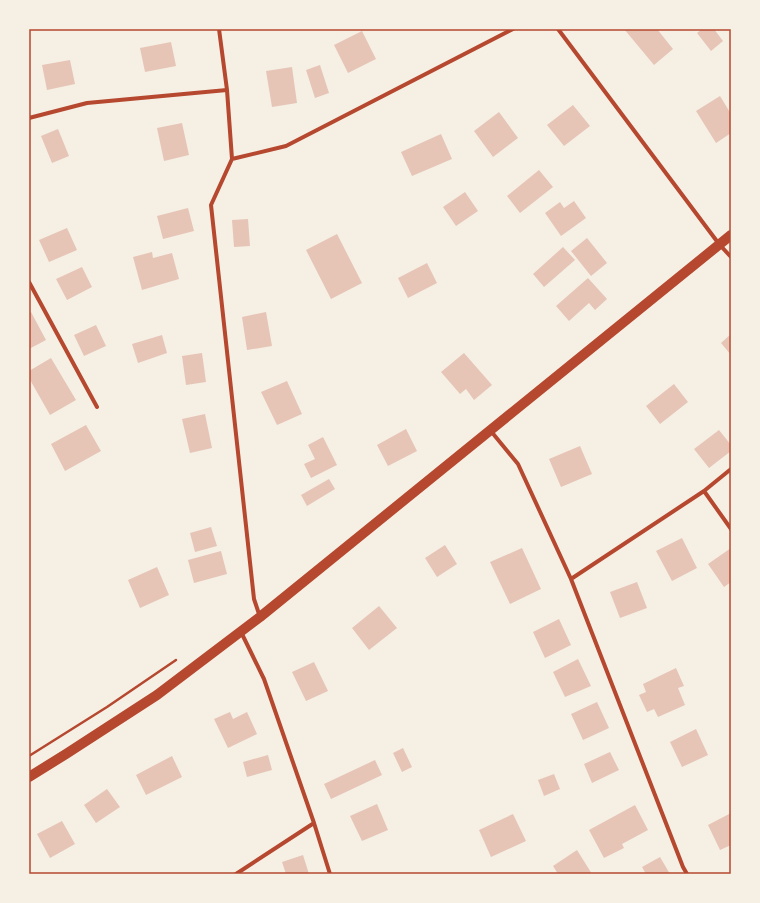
<svg xmlns="http://www.w3.org/2000/svg" width="760" height="903" viewBox="0 0 760 903" font-family="'Alegreya Sans',sans-serif">
	<rect width="100%" height="100%" fill="#f6efe4"/>
	<path fill="#e6c5b7" d="M624,29h33l16,20 -19,16z
		M702,29h12l9,12 -12,10 -14,-18z
		M362,31l14,28 -28,14 -14,-28z
		M171,42l5,24 -31,6 -5,-24z
		M70,60l5,24 -28,6 -5,-25z
		M320,65l9,28 -14,5 -9,-28z
		M292,67l5,36 -25,4 -6,-36z
		M720,96l11,18v19l-15,10 -20,-32z
		M573,105l17,21 -26,20 -17,-21z
		M499,112l19,26 -25,19 -19,-26z
		M182,123l7,32 -25,6 -7,-33z
		M58,129l11,27 -17,7 -11,-27z
		M441,134l11,25 -40,17 -11,-24z
		M539,170l14,17 -33,26 -13,-17z
		M465,192l13,19 -22,15 -13,-19z
		M574,201l12,17 -25,18 -16,-23 15,-11 4,6z
		M188,208l6,23 -31,8 -6,-23z
		M248,219l2,27 -16,1 -2,-27z
		M67,228l10,22 -28,12 -10,-22z
		M337,234l25,49 -31,16 -25,-49z
		M587,238l20,25 -16,13 -20,-25z
		M563,247l12,13 -31,27 -11,-13z
		M152,252l1,6 19,-5 7,26 -37,11 -9,-33z
		M427,263l10,20 -29,15 -10,-20z
		M82,267l10,20 -25,13 -11,-21z
		M588,278l19,21 -12,11 -6,-7 -20,18 -13,-15z
		M31,312l15,28 -17,9v-36z
		M266,312l6,34 -25,4 -5,-33z
		M96,325l10,21 -22,10 -10,-21z
		M731,334v21l-10,-12z
		M162,335l5,18 -29,10 -6,-19z
		M202,353l4,29 -20,3 -4,-29z
		M464,353l28,32 -18,15 -8,-11 -6,5 -19,-22z
		M51,358l25,42 -26,15 -21,-37v-7z
		M287,381l15,33 -25,11 -16,-33z
		M674,384l14,18 -28,22 -14,-18z
		M205,414l7,34 -22,5 -8,-34z
		M86,425l15,26 -36,20 -14,-27z
		M406,429l11,22 -29,15 -11,-21z
		M719,430l12,15v6l-22,17 -15,-19z
		M323,437l14,28 -26,13 -7,-14 11,-5 -7,-14z
		M580,446l12,28 -31,13 -12,-28z
		M329,479l6,10 -28,17 -6,-11z
		M211,527l6,19 -22,6 -5,-19z
		M682,538l15,30 -25,13 -16,-30z
		M445,545l12,19 -20,13 -12,-19z
		M522,548l19,41 -31,15 -20,-42z
		M731,548v34l-7,5 -16,-23z
		M221,551l6,23 -33,9 -6,-23z
		M157,567l12,28 -29,13 -12,-28z
		M637,582l10,26 -27,10 -10,-26z
		M379,606l18,22 -28,22 -17,-22z
		M559,619l12,26 -26,13 -12,-26z
		M578,659l13,27 -26,11 -12,-25z
		M314,662l14,29 -22,10 -14,-29z
		M676,668l8,18 -6,2 7,17 -27,12 -4,-8 -7,3 -8,-17 7,-3 -3,-8z
		M597,702l12,26 -26,12 -12,-26z
		M230,712l3,7 14,-7 10,22 -29,14 -14,-29z
		M696,729l12,26 -26,12 -12,-25z
		M403,748l9,19 -10,5 -9,-19z
		M610,752l9,18 -27,13 -8,-19z
		M268,755l4,15 -25,7 -4,-15z
		M172,756l10,21 -36,18 -10,-20z
		M375,760l7,15 -51,24 -7,-15z
		M554,774l6,15 -16,7 -6,-16z
		M107,789l13,18 -24,16 -12,-18z
		M377,804l11,26 -26,11 -12,-25z
		M635,805l13,25 -26,14 2,4 -20,10 -15,-28z
		M731,813v32l-11,5 -12,-25z
		M513,814l13,27 -35,16 -12,-27z
		M62,821l13,23 -25,14 -13,-24z
		M577,850l15,24h-34l-5,-8z
		M303,855l6,19h-23l-4,-12z
		M660,857l10,17h-24l-4,-7z"/>
	<g fill="none" stroke-linecap="round" stroke-linejoin="round">
		<path stroke="#b5482f" stroke-width="2.5" d="M29,756l78,-49 69,-47"/>
		<path stroke="#b5482f" stroke-width="4" d="M219,29l8,61 5,69 -21,46 43,394 6,18
			M558,29l161,215 12,13
			M29,118l58,-15 140,-13
			M232,159l54,-13 227,-117
			M29,282l68,125
			M490,430l28,34 53,115 112,288 4,7
			M704,491l27,38
			M571,579l133,-88 27,-22
			M241,632l23,47 50,144 16,51
			M236,874l78,-51"/>
		<path stroke="#b5482f" stroke-width="10" d="M29,777l37,-23 91,-59 103,-78 471,-382"/>
	</g>
	<rect width="760" height="903" fill="none" stroke="#f6efe4" stroke-width="60"/>
	<rect x="30" y="30" width="700" height="843" fill="none" stroke="#b5482f" stroke-width="1.5"/>
</svg>
